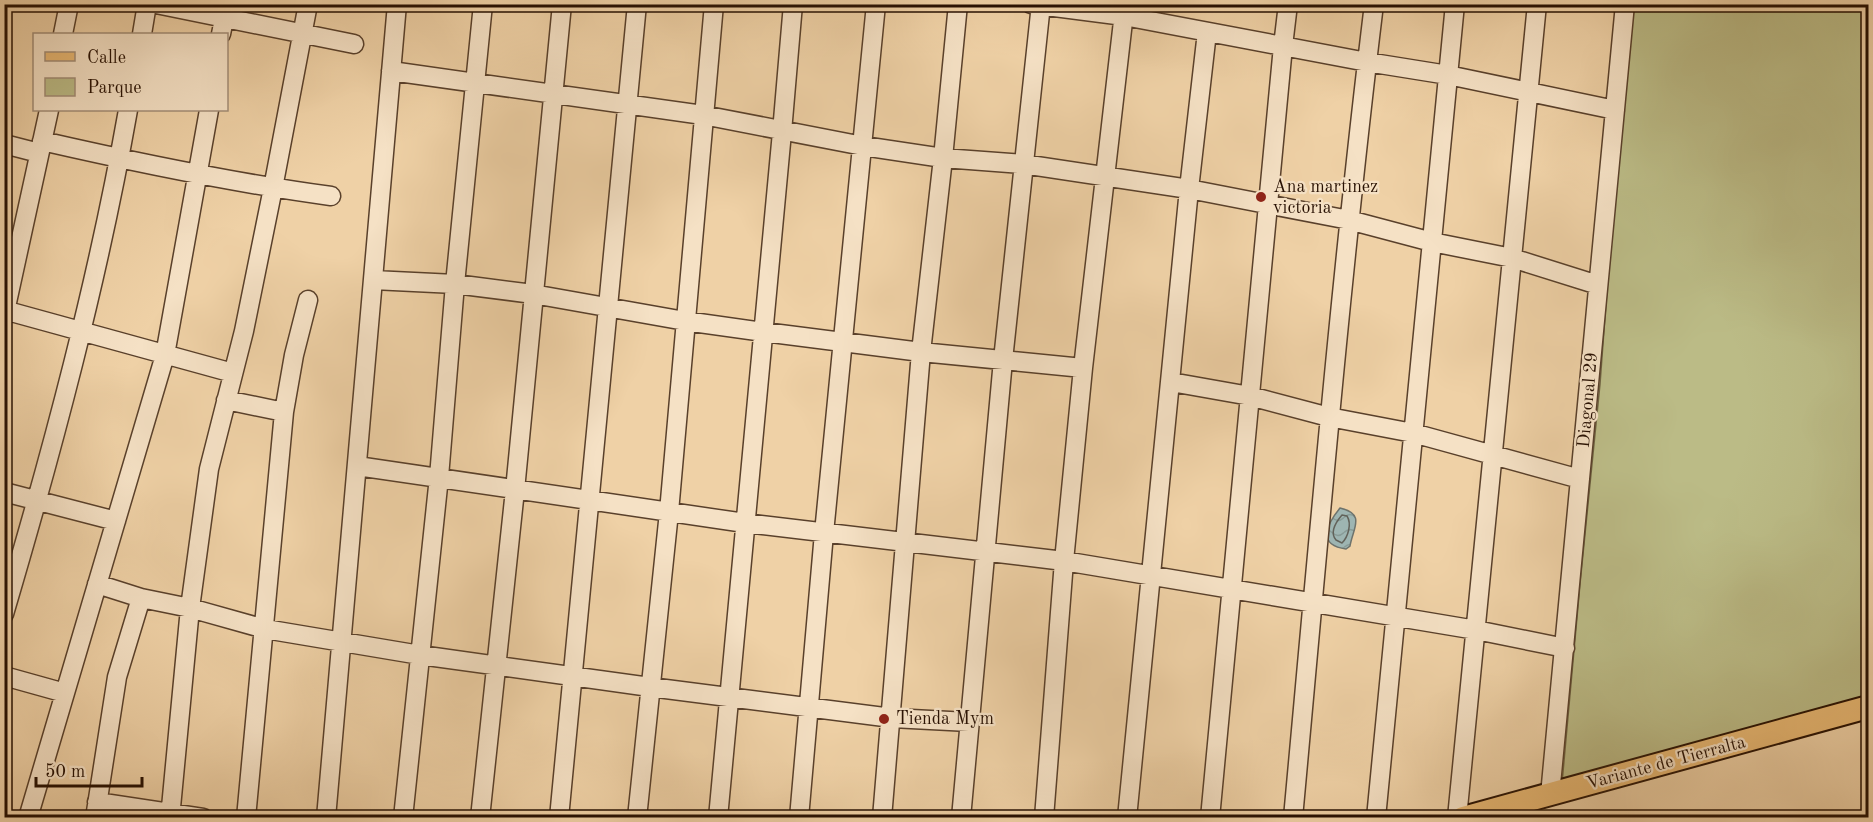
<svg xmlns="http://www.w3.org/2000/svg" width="1873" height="822" viewBox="0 0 1873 822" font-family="'Old Standard TT',serif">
	<defs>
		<pattern id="water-waves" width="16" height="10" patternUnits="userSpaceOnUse" patternTransform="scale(1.5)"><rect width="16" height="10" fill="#9eb5b2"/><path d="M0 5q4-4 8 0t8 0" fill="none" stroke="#889b97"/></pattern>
	</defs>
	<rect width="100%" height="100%" fill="#efd1a6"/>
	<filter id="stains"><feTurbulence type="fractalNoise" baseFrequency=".00333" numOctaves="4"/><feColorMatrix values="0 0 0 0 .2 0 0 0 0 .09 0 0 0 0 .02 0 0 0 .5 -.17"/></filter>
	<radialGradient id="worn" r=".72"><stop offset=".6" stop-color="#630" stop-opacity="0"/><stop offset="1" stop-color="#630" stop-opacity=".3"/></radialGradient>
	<path fill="#bbbb86" stroke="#716644" stroke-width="1.5" d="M1628,5h240v693l-306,85 18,-199 20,-200z"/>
	<path fill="url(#water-waves)" stroke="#6e736c" stroke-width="1.5" d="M1340,508c26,6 13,20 10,38l-4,3c-30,-4 -19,-25 -6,-41z"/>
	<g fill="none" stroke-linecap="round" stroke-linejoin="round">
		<path stroke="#62625a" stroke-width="1.5" d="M1342,515l5,1c5,8 1,21 -5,27l-6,-3c-7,-8 0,-18 6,-25z"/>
		<defs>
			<path id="minor" d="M156,4l198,40
				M1031,4l93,12 243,46 81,13 167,35
				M63,34l6,-30
				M142,34l5,-30
				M221,34l6,-30
				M391,71l312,44 160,31 80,12 80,6 166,25 160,31 83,22 80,16 86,27
				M42,141c96,22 192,42 289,55
				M4,144l35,9
				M373,280l82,4 78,10 152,27 79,11 157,20 162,16
				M4,310l229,63
				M4,316l45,-206
				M1171,382l79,14 79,21 84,16 167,46
				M226,400l58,12
				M357,466l388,57 319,38 412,69 89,18
				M4,492l112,29
				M97,584l44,14 49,10 75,21 155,26 230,32 242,31 77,4
				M4,614c49,-166 94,-334 124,-504
				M4,676l61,17
				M1550,795l75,-791
				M97,802l106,16
				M28,818l137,-463 44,-245
				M95,818l22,-141 24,-79
				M170,818l20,-210 19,-139 35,-138 29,-143 35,-184
				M246,818l38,-406 10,-57 14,-55
				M326,818l71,-814
				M403,818l36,-341 16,-193 28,-280
				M480,818l35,-328 47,-486
				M559,818l78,-814
				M637,818l32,-306 45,-508
				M718,818l64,-686 11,-128
				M799,818l25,-285 52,-529
				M882,818l39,-466 22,-194 15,-154
				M961,818l42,-458 38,-356
				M1044,818l20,-257 19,-193 42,-364
				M1127,818l62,-629 18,-157
				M1210,818l73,-772 5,-42
				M1293,818c25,-272 48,-543 81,-814
				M1376,818l79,-814
				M1457,818l80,-814"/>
			<path id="major" d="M1463,818l405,-111"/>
		</defs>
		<use href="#minor" stroke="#59402b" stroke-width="21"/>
		<use href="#major" stroke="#271002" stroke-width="26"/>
		<use href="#minor" stroke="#f5e1c5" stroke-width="18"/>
		<use href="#major" stroke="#e8b873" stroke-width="22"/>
	</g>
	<g fill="#8f2418" stroke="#f5e1c5" stroke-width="2">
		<circle cx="1261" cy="197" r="6"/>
		<circle cx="884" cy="719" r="6"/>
	</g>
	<g text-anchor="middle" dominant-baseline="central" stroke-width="4.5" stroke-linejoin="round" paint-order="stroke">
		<g font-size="18" fill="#271002" stroke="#f5e1c5" text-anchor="start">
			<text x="1273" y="187">Ana martinez<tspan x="1273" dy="21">victoria</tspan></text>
			<text x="896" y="719">Tienda Mym</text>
		</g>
		<g font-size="18" fill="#271002" stroke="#f5e1c5">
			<text transform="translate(1588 400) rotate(-85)">Diagonal 29</text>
			<text transform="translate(1666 763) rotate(-15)">Variante de Tierralta</text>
		</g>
	</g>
	<rect width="1873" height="822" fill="none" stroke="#efd1a6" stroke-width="24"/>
	<rect x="6" y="6" width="1861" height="810" fill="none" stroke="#271002" stroke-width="3"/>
	<rect x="12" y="12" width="1849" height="798" fill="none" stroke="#271002" stroke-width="1.5"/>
	<rect x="33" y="33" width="195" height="78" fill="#f5e1c5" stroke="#a38d77" stroke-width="1.5"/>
	<rect x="45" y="52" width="30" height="9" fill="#e8b873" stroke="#a38d77" stroke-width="1.5"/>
	<text x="87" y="63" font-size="18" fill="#271002">Calle</text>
	<rect x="45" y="78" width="30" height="18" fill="#bbbb86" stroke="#a38d77" stroke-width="1.5"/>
	<text x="87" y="93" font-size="18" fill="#271002">Parque</text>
	<path d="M36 777v9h106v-9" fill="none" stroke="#271002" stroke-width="3"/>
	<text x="45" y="777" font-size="18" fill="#271002" stroke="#f5e1c5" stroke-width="4.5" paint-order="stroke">50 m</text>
	<rect width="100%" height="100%" filter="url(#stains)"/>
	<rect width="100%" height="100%" fill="url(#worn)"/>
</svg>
